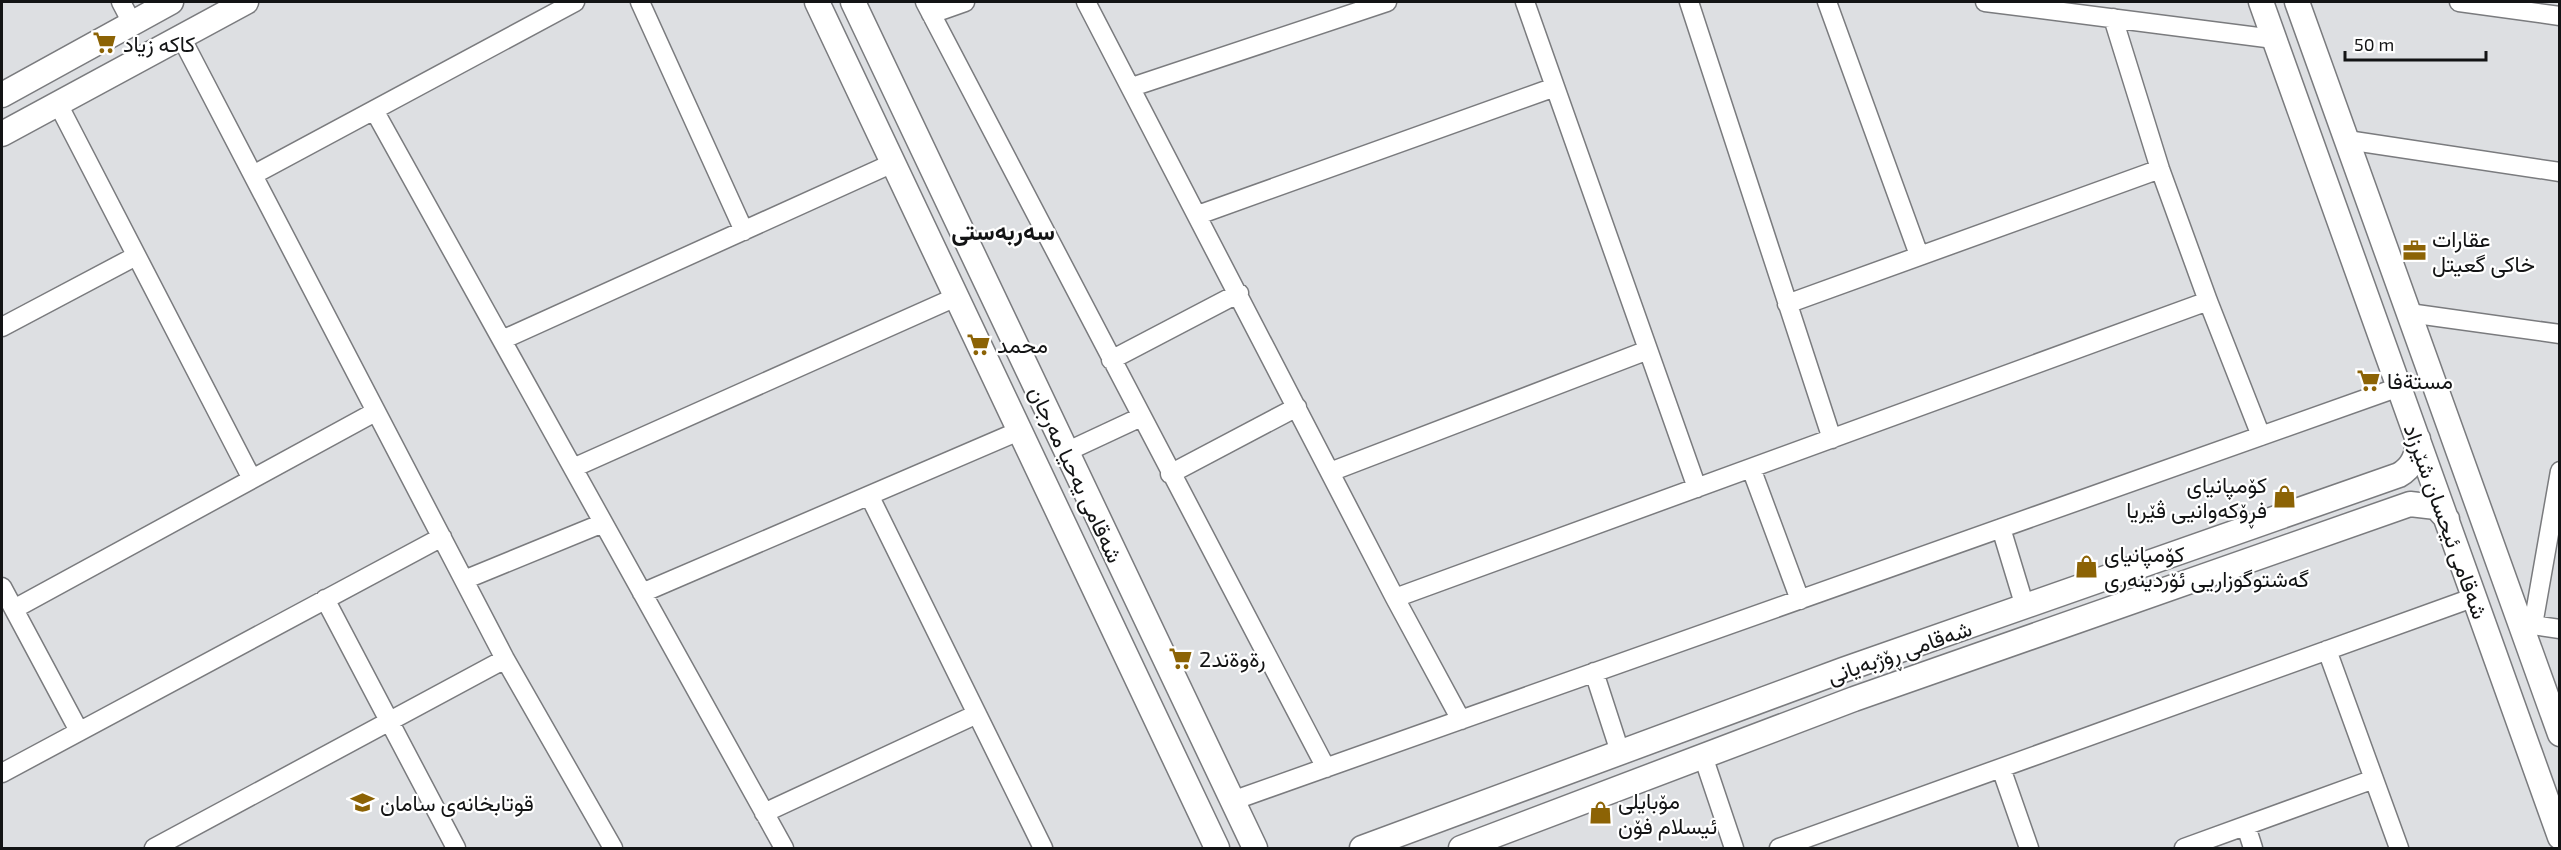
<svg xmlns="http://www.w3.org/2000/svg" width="2561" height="850" viewBox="0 0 2561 850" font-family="'Exo 2',Vazirmatn,sans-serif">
	<rect width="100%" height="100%" fill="#dddfe2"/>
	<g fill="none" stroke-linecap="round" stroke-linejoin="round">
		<defs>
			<path id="street" d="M121,2l11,21
				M640,2l104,229
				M925,2l401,766
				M1086,2l309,596 66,122
				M1525,2l172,486
				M1689,2l143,437
				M1827,2l92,253
				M1985,2l289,37
				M2459,2l101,14
				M931,14l34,-12
				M2113,18l47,151 48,132 53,135
				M181,37l324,622 108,189
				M1132,87l255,-85
				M58,104l194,375
				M374,110l410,738
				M2347,140l213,32
				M253,175l322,-173
				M1198,215l357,-128
				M1787,304l373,-135
				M2409,313l151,21
				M2,327l134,-71
				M502,340l391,-177
				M1111,360l128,-67
				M1066,452l75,-35
				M573,468l383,-171
				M1751,468l49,132
				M1330,472l318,-122
				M1170,474l127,-67
				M870,497l173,351
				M2001,528l24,79
				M464,580l139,-57
				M2,587l77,144
				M642,593l377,-162
				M1395,598l813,-297
				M325,599l131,249
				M14,609l361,-197
				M2533,625l27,-154
				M2523,628l10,-3 27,4
				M2327,650l72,198
				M1594,672l26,80
				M1703,756l31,92
				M2001,768l28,80
				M2,773l440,-236
				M1232,801l1167,-414
				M764,813l213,-99
				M2246,826l7,22
				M154,848l351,-189
				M1779,848l696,-251
				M2184,848l190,-69"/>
			<path id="secondary" d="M817,2l400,846
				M853,2l402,846
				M2261,2l299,835
				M2297,2l263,732
				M2,95l169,-93
				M2,134l244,-132
				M1362,848l481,-178 556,-195c13,-7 19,-21 19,-36
				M1461,848l393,-149 556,-195 26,3 11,12"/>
		</defs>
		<use href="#street" stroke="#7a7b7e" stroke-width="21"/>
		<use href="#secondary" stroke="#7a7b7e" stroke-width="27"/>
		<use href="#street" stroke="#fff" stroke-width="18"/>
		<use href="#secondary" stroke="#fff" stroke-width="24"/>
	</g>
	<defs>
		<symbol id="supermarket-bare" viewBox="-9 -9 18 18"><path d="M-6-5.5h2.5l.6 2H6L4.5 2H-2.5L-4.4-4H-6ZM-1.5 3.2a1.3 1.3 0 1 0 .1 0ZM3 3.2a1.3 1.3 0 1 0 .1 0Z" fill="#8c6305" stroke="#fff" stroke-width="2.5" paint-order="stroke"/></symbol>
		<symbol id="office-bare" viewBox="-9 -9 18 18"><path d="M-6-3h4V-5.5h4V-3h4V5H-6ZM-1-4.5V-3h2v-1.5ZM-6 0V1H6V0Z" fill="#8c6305" stroke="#fff" stroke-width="2.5" paint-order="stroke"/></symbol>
		<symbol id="shop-bare" viewBox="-9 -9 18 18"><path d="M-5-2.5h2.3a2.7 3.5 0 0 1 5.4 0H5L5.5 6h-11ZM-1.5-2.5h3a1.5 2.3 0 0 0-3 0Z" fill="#8c6305" stroke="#fff" stroke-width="2.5" paint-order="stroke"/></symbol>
		<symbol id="school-bare" viewBox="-9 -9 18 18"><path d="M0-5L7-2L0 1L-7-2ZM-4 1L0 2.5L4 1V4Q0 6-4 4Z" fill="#8c6305" stroke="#fff" stroke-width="2.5" paint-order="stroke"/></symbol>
	</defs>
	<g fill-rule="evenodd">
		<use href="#supermarket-bare" x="88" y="26" width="33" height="33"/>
		<use href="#office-bare" x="2398" y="234" width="33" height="33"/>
		<use href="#supermarket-bare" x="962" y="328" width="33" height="33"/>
		<use href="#supermarket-bare" x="2352" y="364" width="33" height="33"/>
		<use href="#shop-bare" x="2268" y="480" width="33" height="33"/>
		<use href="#shop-bare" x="2070" y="550" width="33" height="33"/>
		<use href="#supermarket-bare" x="1164" y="642" width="33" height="33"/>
		<use href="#school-bare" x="346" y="786" width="33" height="33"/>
		<use href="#shop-bare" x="1584" y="796" width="33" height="33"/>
	</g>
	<g text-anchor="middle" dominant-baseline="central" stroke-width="4.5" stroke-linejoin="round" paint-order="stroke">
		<g font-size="22" fill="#131415" stroke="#fff" text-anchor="start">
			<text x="123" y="43">کاکە زیاد</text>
			<text x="2432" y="238">عقارات<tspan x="2432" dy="25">خاكى گعيتل</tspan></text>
			<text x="997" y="344">محمد</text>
			<text x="2387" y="380">مستةفا</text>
			<text x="2267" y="484" text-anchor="end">کۆمپانیای<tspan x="2267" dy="25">فڕۆکەوانیی ڤێریا</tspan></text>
			<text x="2104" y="553">کۆمپانیای<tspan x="2104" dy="25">گەشتوگوزاریی ئۆردینەری</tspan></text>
			<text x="1199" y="658">رةوةند2</text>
			<text x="1618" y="800">مۆبایلی<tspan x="1618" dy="25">ئیسلام فۆن</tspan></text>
			<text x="380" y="802">قوتابخانەی سامان</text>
		</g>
		<g font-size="22" fill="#131415" stroke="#fff">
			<text transform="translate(1077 474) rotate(65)">شەقامی یەحیا مەرجان</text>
			<text transform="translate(2447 521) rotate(70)">شەقامی ئیحسان شێرزاد</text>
			<text transform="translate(1899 651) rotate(-19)">شەقامی ڕۆژبەیانی</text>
		</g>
		<g font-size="24" font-weight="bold" fill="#131415" stroke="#fff">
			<text x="1003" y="230">سه‌ربه‌ستی</text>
		</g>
	</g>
	<rect width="2561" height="850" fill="none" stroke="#131415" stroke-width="6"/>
	<path d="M2345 51v9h141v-9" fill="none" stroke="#131415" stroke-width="3"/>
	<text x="2354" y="51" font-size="18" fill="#131415" stroke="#ffffff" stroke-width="4.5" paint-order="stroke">50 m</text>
</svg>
